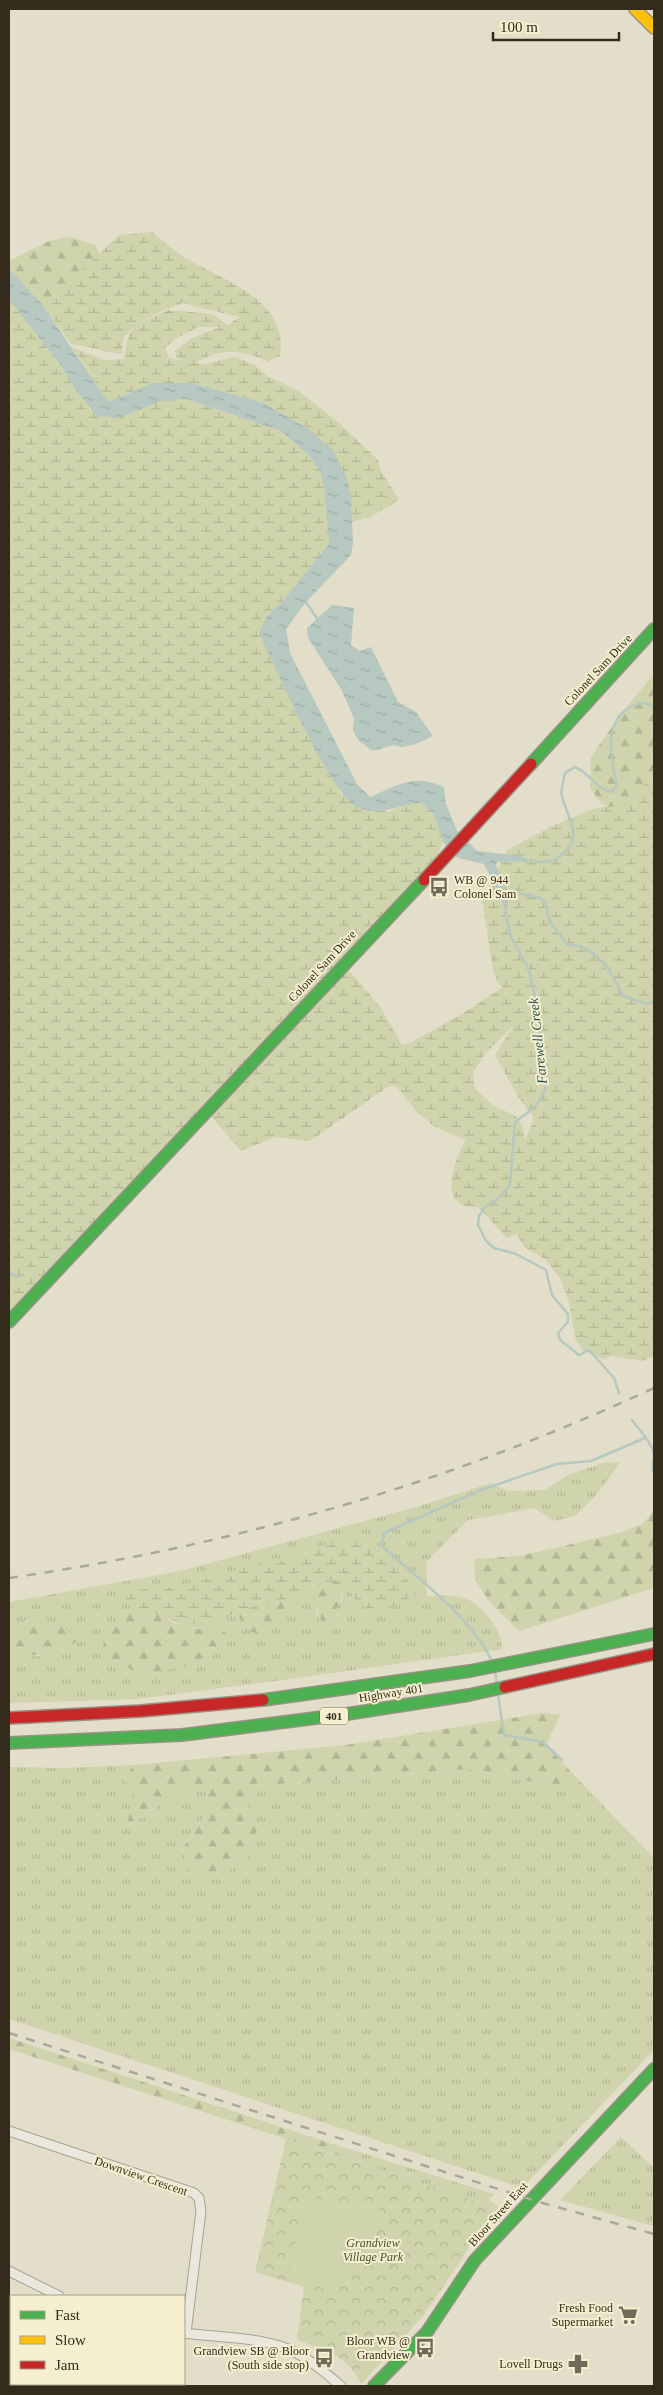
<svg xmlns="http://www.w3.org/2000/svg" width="663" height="2395" viewBox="0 0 663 2395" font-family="Georgia,serif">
	<defs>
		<pattern id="grass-tufts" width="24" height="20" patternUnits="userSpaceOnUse" patternTransform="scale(1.25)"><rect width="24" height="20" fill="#cfd4ac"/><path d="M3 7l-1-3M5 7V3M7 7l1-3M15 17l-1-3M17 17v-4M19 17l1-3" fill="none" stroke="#b2b693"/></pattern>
		<pattern id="forest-firs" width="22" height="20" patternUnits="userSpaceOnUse" patternTransform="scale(1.25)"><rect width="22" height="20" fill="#cfd4ac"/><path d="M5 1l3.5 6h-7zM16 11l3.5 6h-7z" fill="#b2b693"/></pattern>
		<pattern id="wetland-marsh" width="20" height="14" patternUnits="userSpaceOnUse" patternTransform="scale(1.25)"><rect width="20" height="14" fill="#cfd4ac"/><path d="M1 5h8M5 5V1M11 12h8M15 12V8" fill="none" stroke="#b2b693"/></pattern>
		<pattern id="park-crowns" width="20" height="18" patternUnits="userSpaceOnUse" patternTransform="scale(1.25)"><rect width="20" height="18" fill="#cfd4ac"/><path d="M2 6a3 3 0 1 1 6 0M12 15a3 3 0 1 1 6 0" fill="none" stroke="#b2b693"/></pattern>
		<pattern id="water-ripples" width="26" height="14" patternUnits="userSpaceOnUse" patternTransform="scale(1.25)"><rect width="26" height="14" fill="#b6c8bf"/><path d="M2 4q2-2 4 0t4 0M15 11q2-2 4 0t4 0" fill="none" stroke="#9daca4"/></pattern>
	</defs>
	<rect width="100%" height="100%" fill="#e2deca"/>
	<path fill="url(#grass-tufts)" fill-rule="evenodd" d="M606,1462l14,1 -26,35 -19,18 -21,5 -19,-13 -67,12 -42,42 1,34c14,-1 27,-2 40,3 16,7 36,32 35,50l-219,31 -145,19 -129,4v-48l31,1 -5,-36 -26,2v-20l171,-31 236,-64 75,-24 17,8 37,-1 23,-15zM343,1588l-1,12 -20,22 -6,-10v-12zM158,1609c21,19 32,21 59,19l-113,22z
		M134,1765l-10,13 9,14 -5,34 63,-42 15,7 3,18 -26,39 75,-20 -13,-27 10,-15 212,-17 124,24 63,65v192l-132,138 -513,-169v-252l55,1z
		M621,2137l33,31v58l-94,-26z
		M330,2143l164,51 -5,6 14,10 -164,-54z"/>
	<path fill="url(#forest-firs)" d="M69,237l26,8 5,10 -7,21 -51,28 -33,-35v-8l40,-20z
		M654,674v101l-19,32 -16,8 -18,-12 -11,-15 1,-31 33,-47z
		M654,1509v79l-135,43 -31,-31 -13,-21 -1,-20 46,-3 103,-24 21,-9z
		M345,1573c-3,19 -3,40 -23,49 -7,-12 -7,-26 -13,-39z
		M276,1596c19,21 7,26 -11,40 -18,-3 -27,-13 -28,-31z
		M144,1606l14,3 15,14 24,6 20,-1 8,4 2,7 -19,21 -25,7 -41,8 -27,-14 -11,-10 -1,-18 24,-22z
		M35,1620l22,4 22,15c-19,18 -46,17 -70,16v-33z
		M543,1713l17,2 -14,30 45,48 -124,-24 -212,17 -10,15 13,27 -9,29 -29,20 -31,-1 -6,-28 26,-38 -3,-19 -15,-7 -64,42 6,-34 -9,-14 10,-13 212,-20z
		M9,2038l321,105 9,13 -330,-107z"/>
	<path fill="url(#wetland-marsh)" fill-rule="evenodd" d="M152,232c12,10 24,21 37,28 38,22 100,41 91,96l-12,5c-28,-11 -45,-14 -73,2l10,1 30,-7 20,8 12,11 30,14 41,32 40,38 3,11 18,29 -29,17 -19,5v-24l-44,-70 -43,-25 -72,-20h-40l-40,18 -5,-1 -34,-52 32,12 19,-1 4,-22 6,-10 -11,11 -1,16c-18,-2 -33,-8 -51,-10l-29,-40 23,-17 54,-52zM182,303l58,14 -13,8 -14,-11 -45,-4 -32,15 26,-14zM199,327h21l-28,11 -17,13 2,7 11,4 -19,-4 -4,-10 13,-11z
		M9,299l52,67 14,23 44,29 42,-17 25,-2 95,32 26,23 13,17 4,16 5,56 -46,58 -16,15 74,178 47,18 22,-10 13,1 11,12 9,27 -9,23 -92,97 39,46 21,37 6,-1 54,-30 41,-27 -5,-3 -5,-14 -11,-71 25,-49 45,-24 44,-18 22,-2 19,-12 11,-16 6,3v575l-11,5 -32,-5 -8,3 -20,-9 -8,-12 -6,-36 -9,-24 -14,-18 -22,-13 -7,-13 -10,4 -29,-31c-42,2 -25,-45 -12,-67l-31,-13 -19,-16 -20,-25h-7l-79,55 -35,-4 -34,14 -33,-38 -199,207zM514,1025l-19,30 24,43 14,18v6l-8,17 -3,-14 -6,-9 -22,-10 -19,-17 -2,-16 12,-19z
		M336,1540l26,1 11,4 40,41 2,8c-15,11 -33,21 -52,12 -8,-4 -15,-18 -20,-25l-14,1 -45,19 -39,8 -31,13 -25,2 -59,-19 -10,-8 15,-7 39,-3 91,-25 24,-2z"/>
	<path fill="url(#park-crowns)" d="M286,2139l217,71 -27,22 -12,24 -41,60 -62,68c-12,-28 -37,-35 -64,-44l7,-53 -49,-15z"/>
	<path fill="#cfd4ac" d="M306,2196l73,13c2,58 -35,88 -90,66l14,-77z"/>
	<path fill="url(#water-ripples)" d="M9,269l33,35 65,96 5,1 40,-18h40l72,20 43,25 25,21 15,29 4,20 2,45 -2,12 -45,47 -20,27 4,24 67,131 13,13c29,-12 44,-24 74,-10l2,17 11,27 20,20 43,5 14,5 -37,1 -1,4c8,16 18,29 9,46l-5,-17 -16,-31 -26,-6 -9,-8 -6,-8 -9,-27 -11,-12c-25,-1 -39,16 -66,4 -26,-11 -83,-143 -98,-174l8,-17 16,-15 46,-58 -5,-56 -4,-16 -13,-17 -26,-23 -95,-32 -25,2 -42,17 -22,-2 -22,-27 -14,-23 -52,-67z
		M332,605l22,3 -3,37 9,6 11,-4 27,55 18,10 17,24 -17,8 -14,3 -9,-2 -16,5h-6l-13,-10 -5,-10 1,-12 -13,-29 -33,-51 -1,-10z"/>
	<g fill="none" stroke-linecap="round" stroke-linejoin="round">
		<path stroke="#b6c8bf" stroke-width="2.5" d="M306,602l12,18
			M534,861c8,2 16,1 23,-3 30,-19 11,-37 5,-62 -2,-7 2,-16 3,-23l10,-6c15,6 21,23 37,25l5,-7c-6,-24 -14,-63 12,-77 10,-6 15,-7 25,-1
			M509,891l31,7 5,4 5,20 18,23c27,-2 45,29 55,51l24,8 7,-3
			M505,912l6,25 18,33 8,36 9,80c-5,18 -16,25 -31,36l-5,63 -12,14 -12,7 -7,10 -1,9 8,16 8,7 22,6 30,16 6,25 16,19v8l-10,11 2,7 19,15 10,-5 25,28 5,15
			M9,1273l9,4
			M632,1420c6,9 20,22 22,34 1,9 -4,9 0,20
			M492,1662c-20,-45 -73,-82 -110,-116l2,-13 97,-43 76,-26 34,-3 54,-23
			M495,1672l2,12
			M498,1695l6,40 39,7 19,18"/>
		<defs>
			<path id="street" d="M9,2131l185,62 5,5 2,13 -15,122
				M9,2271l50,25
				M184,2333c31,4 66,4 96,13 23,7 43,25 61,40"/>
			<path id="fast" d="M531,764l123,-135
				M9,1322l415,-442
				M263,1700l207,-29 184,-37
				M9,1743l173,-8 165,-21 122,-19 36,-8
				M374,2386l53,-54 48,-72 179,-191"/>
			<path id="slow" d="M635,9l19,19"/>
			<path id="jam" d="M424,880l107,-116
				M505,1687l149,-33
				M9,1718l132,-7 122,-11"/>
		</defs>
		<use href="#street" stroke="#a7a294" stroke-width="11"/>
		<use href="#fast" stroke="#979283" stroke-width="14"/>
		<use href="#slow" stroke="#979283" stroke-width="14"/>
		<use href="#jam" stroke="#979283" stroke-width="14"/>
		<use href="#street" stroke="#eae8dc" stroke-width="9"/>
		<use href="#fast" stroke="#4caf50" stroke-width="11"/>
		<use href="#slow" stroke="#ffc107" stroke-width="11"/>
		<use href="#jam" stroke="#c62828" stroke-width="11"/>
		<path stroke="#aaa79c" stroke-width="2.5" stroke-dasharray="9 9" stroke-linecap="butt" d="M9,1578c224,-32 440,-95 645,-190
			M9,2033l530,169 115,32"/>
	</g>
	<defs>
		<symbol id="bus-bare" viewBox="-9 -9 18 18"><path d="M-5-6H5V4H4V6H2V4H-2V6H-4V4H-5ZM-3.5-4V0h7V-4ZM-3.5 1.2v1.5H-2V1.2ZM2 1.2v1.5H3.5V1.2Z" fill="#726a59" stroke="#f5eecf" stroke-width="2.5" paint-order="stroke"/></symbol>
		<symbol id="supermarket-bare" viewBox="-9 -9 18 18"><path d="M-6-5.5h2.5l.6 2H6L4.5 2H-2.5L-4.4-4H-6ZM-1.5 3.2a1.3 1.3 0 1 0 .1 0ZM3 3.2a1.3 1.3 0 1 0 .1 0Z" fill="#726a59" stroke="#f5eecf" stroke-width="2.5" paint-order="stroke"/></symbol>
		<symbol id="pharmacy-bare" viewBox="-9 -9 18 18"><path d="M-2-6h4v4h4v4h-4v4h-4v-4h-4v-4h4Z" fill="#726a59" stroke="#f5eecf" stroke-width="2.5" paint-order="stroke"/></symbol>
	</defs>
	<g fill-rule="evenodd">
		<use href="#bus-bare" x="425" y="873" width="28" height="28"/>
		<use href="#supermarket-bare" x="614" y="2301" width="28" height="28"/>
		<use href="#bus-bare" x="411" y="2334" width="28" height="28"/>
		<use href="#bus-bare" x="310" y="2344" width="28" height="28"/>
		<use href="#pharmacy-bare" x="564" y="2350" width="28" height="28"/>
	</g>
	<g text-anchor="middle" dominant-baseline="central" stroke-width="4" stroke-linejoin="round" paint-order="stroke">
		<rect fill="#f5eecf" stroke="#6f6652" stroke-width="1" x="320" y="1707.5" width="28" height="17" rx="4"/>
		<g font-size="11" font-weight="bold" fill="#352b1c">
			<text x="334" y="1716">401</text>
		</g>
		<g font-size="12" fill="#352b1c" stroke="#f5eecf">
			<text transform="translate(598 670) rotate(-47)">Colonel Sam Drive</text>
			<text transform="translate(322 966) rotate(-47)">Colonel Sam Drive</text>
			<text transform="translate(391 1693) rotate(-9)">Highway 401</text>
			<text transform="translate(141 2176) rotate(19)">Downview Crescent</text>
			<text transform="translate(498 2214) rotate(-48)">Bloor Street East</text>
		</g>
		<g font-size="12" fill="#352b1c" stroke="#f5eecf" text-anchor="end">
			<text x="454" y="880" text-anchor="start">WB @ 944<tspan x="454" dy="14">Colonel Sam</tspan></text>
			<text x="613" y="2308">Fresh Food<tspan x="613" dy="14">Supermarket</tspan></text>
			<text x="410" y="2341">Bloor WB @<tspan x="410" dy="14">Grandview</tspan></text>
			<text x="309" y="2351">Grandview SB @ Bloor<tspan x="309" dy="14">(South side stop)</tspan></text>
			<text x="563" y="2364">Lovell Drugs</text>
		</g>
		<g font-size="12" font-style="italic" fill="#425223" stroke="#f5eecf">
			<text x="373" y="2243">Grandview<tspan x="373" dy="14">Village Park</tspan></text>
		</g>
		<g font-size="14" font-style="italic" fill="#2c5455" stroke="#f5eecf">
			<text transform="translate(538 1041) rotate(-96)">Farewell Creek</text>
		</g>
	</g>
	<rect width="663" height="2395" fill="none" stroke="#352b1c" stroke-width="20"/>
	<rect x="10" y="2295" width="175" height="90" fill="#f5eecf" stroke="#a8a087"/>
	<rect x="20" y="2311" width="25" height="8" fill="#4caf50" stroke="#a8a087"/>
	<text x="55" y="2320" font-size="15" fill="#352b1c">Fast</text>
	<rect x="20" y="2336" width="25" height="8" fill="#ffc107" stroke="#a8a087"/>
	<text x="55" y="2345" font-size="15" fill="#352b1c">Slow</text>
	<rect x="20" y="2361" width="25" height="8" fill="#c62828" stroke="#a8a087"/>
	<text x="55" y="2370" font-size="15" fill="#352b1c">Jam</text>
	<path d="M493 32v8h126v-8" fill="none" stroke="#352b1c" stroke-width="2.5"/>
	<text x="500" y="32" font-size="15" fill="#352b1c" stroke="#f5eecf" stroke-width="4" paint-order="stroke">100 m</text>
</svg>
